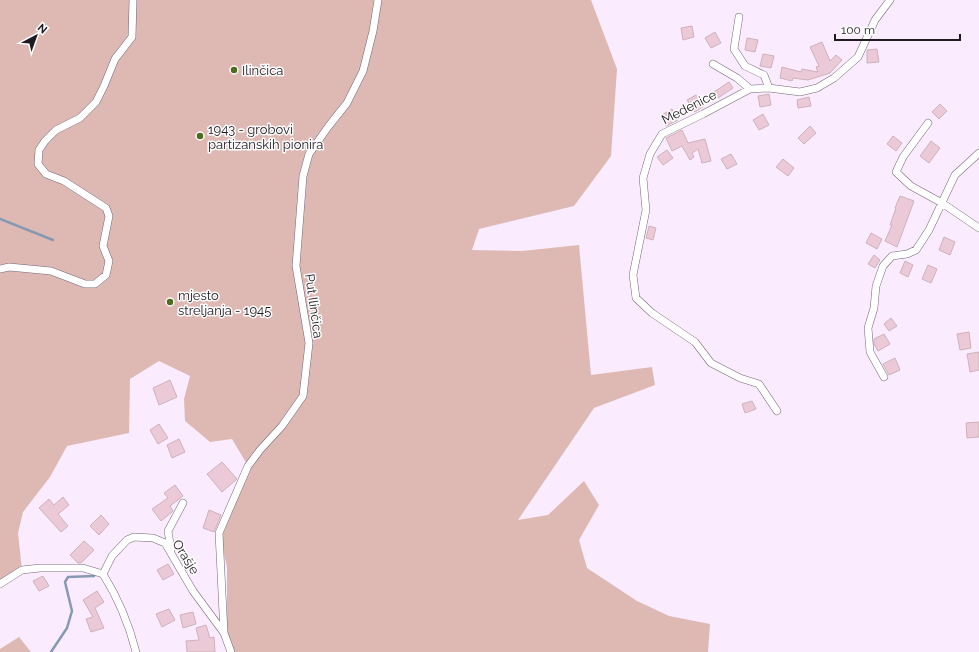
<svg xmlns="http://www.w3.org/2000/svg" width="979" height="652" viewBox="0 0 979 652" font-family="Raleway,sans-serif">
	<rect width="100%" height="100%" fill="#fbebfe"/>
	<path fill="#deb9b4" d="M0,0h591l26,69 -6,87 -37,50 -95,23 -7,21 50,1 57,-6 12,130 61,-8 3,18 -61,23 -76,112 30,-5 36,-34 15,24 -20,35 8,28 50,33 32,15 41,8 -2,28h-478l-3,-20v-65l-8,-34 29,-67 -16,-27 -22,3 -25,-21 -1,-22 6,-23 -31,-15 -29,18 -1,54 -62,13 -17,31 -27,35 -5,21 4,37 -22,14z
		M19,637l12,15h-31v-3z"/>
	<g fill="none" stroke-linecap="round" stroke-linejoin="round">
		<path stroke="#8699b2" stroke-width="2.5" d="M0,219l53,21
			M51,652l16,-24 5,-17 -7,-29 3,-5 26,-1"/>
	</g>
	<path fill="#ecc9d6" stroke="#ccb2bb" d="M692,26l2,11 -11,3 -2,-12z
		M715,32l6,11 -10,5 -6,-10z
		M747,38l11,2 -3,12 -10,-2z
		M822,42l8,19 6,-6 6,5 -12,13 -22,7 -15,-2 -1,3 -12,-3 2,-11 19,5 1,-3 16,3 -2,-5 3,-1 -9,-19z
		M877,49l2,13 -12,1v-13z
		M763,54l11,2 -3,12 -11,-2z
		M729,82l4,6 -15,10 -4,-6z
		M769,94l2,11 -11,2 -2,-11z
		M696,95l8,11 -9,6 -8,-12z
		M809,97l2,9 -13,2 -1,-8z
		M940,104l7,7 -8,8 -7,-7z
		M672,109l6,11 -12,6 -6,-10z
		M763,114l6,11 -10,5 -6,-10z
		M810,126l6,7 -12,11 -6,-6z
		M682,130l6,13 17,-4 6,22 -9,2 -4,-14 -6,4 2,4 -4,3 -8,-14 -10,5 -6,-13z
		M893,136l9,7 -6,8 -9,-7z
		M931,141l9,7 -11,15 -9,-7z
		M667,150l6,8 -10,7 -6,-8z
		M731,154l6,10 -10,5 -6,-10z
		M783,159l11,9 -6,8 -12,-9z
		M900,196l14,5 -17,46 -12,-6 7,-16h-2l6,-17h-1z
		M649,226l7,2 -3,12 -7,-2z
		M871,233l11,6 -5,10 -11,-6z
		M944,237l11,5 -5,13 -11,-5z
		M874,255l6,5 -5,8 -7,-4z
		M905,261l8,4 -5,12 -8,-4z
		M928,265l9,4 -6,14 -9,-4z
		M891,318l6,8 -8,5 -5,-7z
		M969,332l2,16 -11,2 -3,-16z
		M884,334l6,10 -12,7 -4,-7v-5z
		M979,352v18l-9,2 -3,-18z
		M895,358l5,12 -11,5 -6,-11z
		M170,380l7,17 -18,8 -6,-17z
		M752,401l4,8 -11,4 -3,-9z
		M979,422v15l-12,1 -1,-15z
		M159,424l9,14 -10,6 -8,-14z
		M179,439l6,13 -13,6 -5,-13z
		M222,462l15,17 -15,13 -15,-18z
		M175,485l8,11 -13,10 3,5 -1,1 -11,9 -9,-12 16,-11 -4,-5z
		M63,497l6,8 -11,9 10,12 -7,6 -22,-24 10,-9 5,6z
		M209,510l12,5 -7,17 -11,-4z
		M101,515l8,9 -10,11 -9,-9z
		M84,541l10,9 -13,13h-3l-8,-8z
		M168,564l6,10 -11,6 -6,-10z
		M43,576l6,10 -10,5 -6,-10z
		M97,591l7,11 -9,6 9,20 -13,4 -5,-13 7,-2 -10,-17z
		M169,609l6,11 -13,7 -6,-13z
		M193,612l3,12 -13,4 -3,-13z
		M206,625l4,13 4,-1 1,15h-28l-1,-11 13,-1 -3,-12z"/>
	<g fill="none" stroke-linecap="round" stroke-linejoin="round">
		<defs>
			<path id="street" d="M739,17l-5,32 11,17 19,9 5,13
				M713,64l24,14 13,11
				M928,123l-25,34 -7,15 15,14 31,17 37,25
				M0,269l9,-2 42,4 34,13h10l11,-9 3,-14 -6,-15 6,-30 -3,-8 -42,-27 -18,-7 -8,-10 1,-14 6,-9 11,-11 24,-12 16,-16 8,-16 11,-27 17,-22 1,-37
				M884,377l-14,-25 -2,-24 6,-20 2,-22 7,-20 9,-10 15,-2 9,-4 13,-20 26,-55 24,-22
				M777,411l-18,-27 -19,-6 -29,-15 -16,-21 -43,-29 -16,-15 -3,-23 13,-65 -3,-32 7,-24 12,-20 41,-20 47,-25 19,-1 31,4 17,-4 17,-10 24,-21 17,-37 15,-20
				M171,550l-3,-19 15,-28
				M103,574c15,24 26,50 33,78
				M0,584l22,-14 18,-2h43l20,6 9,-18 15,-16 7,-3 19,1 12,5 28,48 31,42 7,19
				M224,633l-5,-100 29,-67 12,-16 22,-24 21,-30 6,-53 -13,-77 7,-90 6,-22 19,-27 19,-24 16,-32 10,-40 5,-31"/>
		</defs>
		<use href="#street" stroke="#736576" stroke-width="8"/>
		<use href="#street" stroke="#fff" stroke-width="7"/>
	</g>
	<g fill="#4f6b1f" stroke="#fefefe" stroke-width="1.5">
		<circle cx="234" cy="70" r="4"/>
		<circle cx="200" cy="136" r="4"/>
		<circle cx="170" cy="302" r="4"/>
	</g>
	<g text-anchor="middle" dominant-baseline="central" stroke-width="3" stroke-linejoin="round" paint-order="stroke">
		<g font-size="13" fill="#1f1920" stroke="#fefefe" text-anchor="start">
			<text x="242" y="70">Ilinčica</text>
			<text x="208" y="129">1943 - grobovi<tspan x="208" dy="15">partizanskih pionira</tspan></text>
			<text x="178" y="295">mjesto<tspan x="178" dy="15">streljanja - 1945</tspan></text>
		</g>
		<g font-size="13" fill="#1f1920" stroke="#fefefe">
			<text transform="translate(689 107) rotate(-27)">Medenice</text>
			<text transform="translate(314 306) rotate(82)">Put Ilinčica</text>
			<text transform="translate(186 557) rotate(58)">Orašje</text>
		</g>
	</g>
	<g transform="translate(36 36) rotate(41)" stroke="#fefefe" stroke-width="3" paint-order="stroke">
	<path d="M0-3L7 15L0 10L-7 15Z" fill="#1f1920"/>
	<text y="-6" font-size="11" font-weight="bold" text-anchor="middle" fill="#1f1920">N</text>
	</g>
	<path d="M835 34v6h125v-6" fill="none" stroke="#1f1920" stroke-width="2"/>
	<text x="841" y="34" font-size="12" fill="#1f1920" stroke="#fefefe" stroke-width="3" paint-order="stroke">100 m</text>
</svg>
